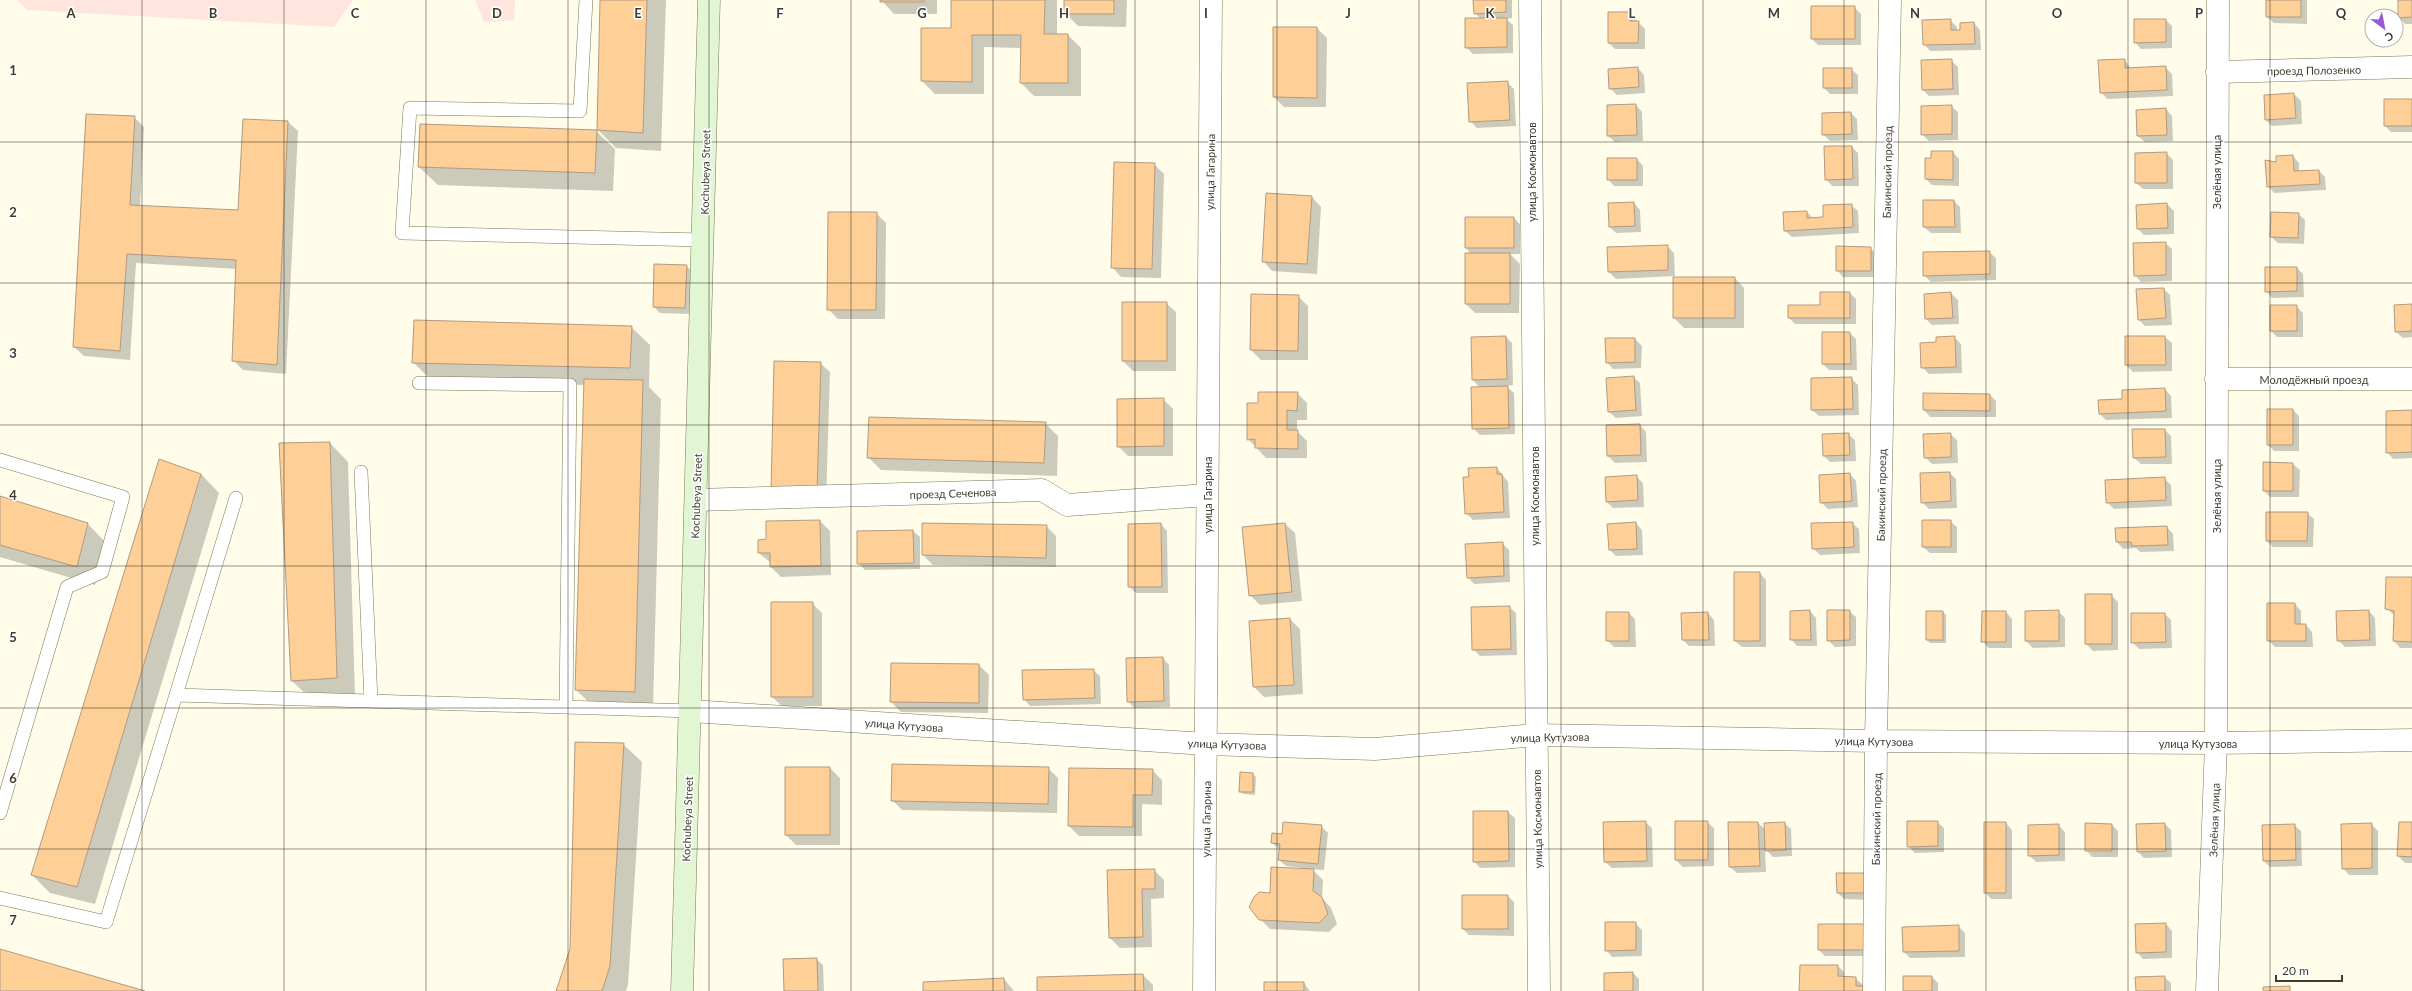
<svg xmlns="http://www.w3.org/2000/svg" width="2412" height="991" viewBox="0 0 2412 991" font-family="Lato,sans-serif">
	<rect width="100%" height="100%" fill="#fffde9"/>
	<path fill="#fee6de" d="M17,0h336l-19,27 -307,-17z
		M475,0h40l-1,20 -30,2z"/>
	<path fill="#0003" d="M601,0h65l-5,151 -45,-3 -18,-18z
		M881,0h56v14h-43z
		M952,0h105v35h11l13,13v48h-47l-13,-13 1,-35 -38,-1v47h-49l-13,-13v-52h30z
		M1065,0h62l-1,27 -48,-1 -13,-13z
		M1474,0h38v18l-6,1 7,6v28l-40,1 -7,-7 15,-28 -6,-6z
		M2267,0h40v24l-33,-1 -7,-6z
		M2399,0h13v24h-7l-6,-7z
		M1854,7l7,7v31h-43l-6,-6z
		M1629,13l16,16v20h-30l-6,-6z
		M1950,20l7,7v4l17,-8 6,7 1,20 -51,1 -6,-7z
		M2166,20l6,6v22l-31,1 -6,-7z
		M1274,28h43l10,10 -1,69h-42l-10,-10z
		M1951,60l7,7 1,28 -30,1 -6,-6z
		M2125,60l6,9 34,-2 7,7 1,22 -66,3 -6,-7z
		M1638,68l6,7 1,18 -28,2 -7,-7z
		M1851,69l7,6v19h-28l-6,-6z
		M1507,82l7,7 2,37 -39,2 -7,-7z
		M2294,94l7,7 1,23 -30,2 -6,-6z
		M2412,100v32h-21l-6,-6z
		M1636,105l6,7 1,29 -28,1 -7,-6z
		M1951,106l7,6v28l-29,1 -7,-7z
		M2166,109l6,7 1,25 -28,1 -7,-6z
		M1851,113l6,6 1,21 -28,1 -7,-7z
		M134,117l10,10 -4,80 99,4 49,-89 10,9 -12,243 -43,-4 -10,-10 4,-91 -101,-6 -6,97 -46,-4 -10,-9z
		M596,131l19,18 -2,42 -175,-6 -19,-18z
		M1852,147l6,6 1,33h-27l-6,-7z
		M1953,152l6,7v27l-27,-1 -6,-6 6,-20z
		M2166,153l7,7v29h-30l-7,-6z
		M2293,156l6,7v9l20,-1 6,6 1,13 -52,3 -6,-7 9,-23z
		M1637,159l6,7v20h-29l-6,-7z
		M1154,164l10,10 -3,104 -40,-1 -9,-10z
		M1312,197l9,10 -4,67 -45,-3 -9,-10z
		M1954,201l6,6 1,26h-30l-7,-6z
		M1634,203l6,7 1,22 -25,1 -6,-6z
		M2167,204l7,7v23l-30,1 -6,-6z
		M1851,205l7,6 1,22 -67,4 -7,-6 22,-19 6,6h11z
		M876,213l10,10 -1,96h-47l-10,-10z
		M2298,214l7,6 -1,24 -26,-1 -7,-6z
		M1514,218l6,6v30h-10l10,10 -1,49h-44l-9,-9 5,-50 -5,-6z
		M2165,243l7,6v32l-31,1 -6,-7z
		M1667,246l7,7 1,25h60l9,10v40h-60l-10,-10v-42l-58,3 -7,-7v-24z
		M1870,248l7,6v23h-34l-6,-7z
		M1989,252l7,6v22l-65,2 -7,-7z
		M686,266l7,6 -2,42 -31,-1 -6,-6z
		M2297,268l6,6 1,23 -32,1 -6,-7z
		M2164,289l6,6 2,30 -27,1 -6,-6z
		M1850,293l6,6v25h-61l-6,-6 32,-12z
		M1951,293l7,7 1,24 -27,1 -6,-6 -1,-24z
		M1252,296h46l10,10v54h-47l-10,-10z
		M1166,303l10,9v59h-43l-10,-10z
		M2412,305v32l-9,1 -7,-6z
		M2296,306l7,7v24h-26l-6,-6z
		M631,327l19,18 -1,42 12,12 -8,311 -58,-2 -19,-18 9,-305 -153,-4 -19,-19z
		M1850,333l6,6 1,31h-28l-6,-6z
		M1506,337l6,6 1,42 -7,1 8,7 1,41 -35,1 -7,-7 7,-40 -7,-8 -1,-42z
		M1954,337l7,7 1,29 -33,1 -7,-7 15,-24z
		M2126,337h39l7,6v28l-39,1 -7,-7z
		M1606,339h29l7,7 -1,22 -28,1 -6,-7z
		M820,363l10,9 -4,129 -45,-1z
		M1633,377l7,6 2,33 -26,2 -7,-6 -2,-33z
		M1851,378l7,7 1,30 -40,1 -7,-6z
		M2165,389l6,7 1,22 -66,2 -6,-6 23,-14z
		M1297,393l10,10v17h-10v11l10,10v17h-41l-18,-19 11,-35z
		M1924,394l66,1 6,6v16h-66l-6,-7z
		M1163,399l10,10v47h-45l-10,-10z
		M2293,410l6,6v35h-25l-6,-6z
		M2412,411v47l-19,1 -6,-7z
		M1045,423l13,13 -1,40 -176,-6 -13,-13z
		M1640,425l6,7 1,30 -32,1 -7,-7 -1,-30z
		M2165,430l6,6 1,28h-31l-7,-6z
		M1848,434l7,6 1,21 -26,1 -6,-6z
		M1950,434l7,6 1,23 -26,1 -7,-7z
		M330,443l18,19 7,235 -44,2 -19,-18z
		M2264,463l29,1 7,6 -1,27h-29l-6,-6z
		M1497,468l11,14 2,36 -37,2 -7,-7z
		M1950,473l6,6 1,29 -28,1 -7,-7z
		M201,474l18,19 -124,411 -45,-11 -18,-18z
		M1850,474l6,7 2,26 -30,2 -7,-7z
		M1636,476l7,7 1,24 -31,1 -6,-6z
		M2164,478l7,7 1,21 -58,3 -7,-7z
		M0,498l88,26 18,19 -11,42 -95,-28z
		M2307,513l7,6 -1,28h-40l-6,-6z
		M820,521l10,10 1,44 -50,2 -10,-10v-4l-12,-10 8,-13z
		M1950,521l7,6v26h-27l-7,-6z
		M1636,523l6,7 1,25 -27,1 -6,-6z
		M1852,523l7,6 1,24 -40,2 -7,-7z
		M1161,524l6,7 1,62h-32l-7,-7z
		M1285,524l10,9 7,68 -42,4 -10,-10 -7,-67z
		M1046,526l10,10v31l-123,-2 -10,-10z
		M2167,527l6,7 1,17 -34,1 -4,-4 -13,1 -6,-7 -1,-13z
		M913,531l7,6v32l-55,1 -7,-7v-31z
		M1502,543l7,7 1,32 -36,2 -6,-7z
		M1760,573l6,7v67h-24l-7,-6z
		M2412,578v70h-12l-6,-7v-26l-8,-7z
		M2086,595h25l7,7v48l-25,1 -7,-7z
		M812,603l10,10v93h-40l-10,-9z
		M2295,604l6,7v14h5l6,7 1,15h-38l-7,-7z
		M1509,607l7,6 1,42 -37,1 -7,-7z
		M1810,611l6,7 1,28h-20l-6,-7z
		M1849,611l7,6v29l-21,1 -7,-7z
		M2058,611l7,7v29l-32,1 -7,-7z
		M2369,611l6,7 1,28 -31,1 -7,-7z
		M1943,612l3,3v28h-16l-3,-3z
		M2006,612l6,7v29h-23l-7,-7z
		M1629,613l6,6 1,28h-22l-7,-7z
		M1708,613l6,7 1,26h-26l-6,-6z
		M2165,614l6,6 1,28 -33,1 -7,-7z
		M1290,619l10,10 3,65 -39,3 -10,-10z
		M1163,658l6,7 1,42 -36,1 -6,-7z
		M979,665l10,10 -1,38 -87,-1 -10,-10z
		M1093,670l7,6 1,28 -71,2 -6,-7z
		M623,744l19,18 -14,223 -2,6h-69l14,-41z
		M830,768l10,10v67h-44l-10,-10z
		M1048,768l10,10 -1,35 -155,-3 -10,-10z
		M1152,770l10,10v25l-20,-1v32h-63l-10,-10z
		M1241,773l12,1 3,3 -1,18 -12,-1 -3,-3z
		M1474,812h34l7,6v49l-35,1 -6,-7z
		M1645,822l7,6 1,39 -41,1 -7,-6z
		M1676,822h31l7,6v38l-31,1 -7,-7z
		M1937,822l7,6v24l-29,1 -7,-7z
		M1729,823h29l8,7 18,-7 7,6 1,27 -19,1 -8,-8 1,23 -29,1 -7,-6z
		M2006,823l6,7v69h-21l-6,-7z
		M2412,823v40h-7l-7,-7z
		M2165,824l6,6 1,27 -28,1 -6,-6z
		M2371,824l7,7v44h-29l-6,-7z
		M2058,825l7,7v29l-29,1 -7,-7z
		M2112,825l6,6v26h-26l-6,-7z
		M2294,825l7,6 1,35 -32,1 -6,-6z
		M1321,826l7,7 -4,37 -12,-1 11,11 -1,18 9,10 6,16 -8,8 -59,-3 -10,-10 11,-25 32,-26 -17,-2 -7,-6 1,-10 -8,-7 11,-8z
		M1154,870l10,10v18l-13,1 1,48 -32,1 -10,-10z
		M1873,881v19l-29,-1 -6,-6z
		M1508,896l6,6v34l-45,-1 -6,-6z
		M1635,923l7,7v26l-30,1 -6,-7z
		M2166,924l6,7v27l-29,1 -6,-7z
		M1866,925l7,31h-48l-6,-6z
		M1958,926l7,7v24l-55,1 -6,-6z
		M816,959l7,6 1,26h-39z
		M1838,966l6,6v5l11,1 7,6v3l-62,4z
		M1633,973l6,6v12h-34z
		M1143,975l10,10v6h-115z
		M1932,977l6,6v8h-34z
		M2164,977l7,6v8h-34z
		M1004,979l10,12h-90z
		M1304,983l6,8h-45z"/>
	<path fill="#fecf97" stroke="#b19b81" d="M600,0h47l-4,133 -46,-3z
		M880,0h44v2h-44z
		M951,0h94l-1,34h24v49h-48l1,-48h-49v47l-51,-1v-53h30z
		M1064,0h50v14h-50z
		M1473,0h33v12l-32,2z
		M2266,0h35v17h-35z
		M2398,0h14v17l-14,1z
		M1811,6h44v33h-44z
		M1608,12h22v9h9l-1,22h-30z
		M1465,18h42v29l-42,1z
		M1951,19v11h9v-7l14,-1 1,22 -52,1 -1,-25z
		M2134,19h32v23l-32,1z
		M1273,27h44v71l-44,-1z
		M1952,59l1,30 -31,1 -1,-30z
		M2125,59v9l41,-2 1,24 -67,3 -2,-33z
		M1638,67l1,20 -30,2 -1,-20z
		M1823,68h29v20h-29z
		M1508,81l2,39 -41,2 -2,-39z
		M2294,93l2,25 -31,2 -1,-25z
		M2384,99h28v27h-28z
		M1636,104l1,31 -30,1v-31z
		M1952,105v29l-31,1v-29z
		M2166,108l1,27 -30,1 -1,-26z
		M1851,112l1,22 -30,1v-22z
		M86,114l49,2 -5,89 108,5 5,-91 45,2 -11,244 -45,-4 4,-101 -109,-6 -7,97 -47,-4z
		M420,124l177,6 -2,43 -177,-6z
		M1824,146h28l1,33 -28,1z
		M1931,151h22v29l-28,-1v-21h6z
		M2167,152v31h-32v-30z
		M2293,155l1,16 25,-1 1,14 -53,3 -2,-27 11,2v-6z
		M1607,158h30v22h-30z
		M1114,162l41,1 -3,106 -41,-1z
		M1266,193l46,3 -5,68 -45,-2z
		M1923,200h31l1,27h-32z
		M1634,202l1,24 -26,1 -1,-24z
		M2167,203l1,25 -31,1 -1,-24z
		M1852,204l1,23 -69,4 -1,-19 24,-1v7l16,-1v-12z
		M828,212h49l-1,98h-49z
		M2271,212l28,1 -1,25 -28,-1z
		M1465,217h49v31h-49z
		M2166,242v33l-32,1 -1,-33z
		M1668,245v25l-60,2 -1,-25z
		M1836,246l35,1v24h-35z
		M1990,251v23l-67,2v-24z
		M1465,253h45v51h-45z
		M654,264l33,1 -2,43 -32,-1z
		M2265,267h32v24l-32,1z
		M1673,277h62v41h-62z
		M2164,288l2,30 -28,2 -2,-31z
		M1820,292h30v26h-62v-13h32z
		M1951,292l2,26 -28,1 -1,-25z
		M1251,294l48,1 -1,56 -48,-1z
		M1122,302h45v59h-45z
		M2412,304v27l-17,1 -1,-27z
		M2270,305h27v26h-27z
		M414,320l218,6 -2,42 -218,-5z
		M1822,332h28l1,32h-29z
		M1506,336l1,43 -35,1 -1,-43z
		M1955,336l1,31 -35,1 -1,-25 16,-1v-5z
		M2125,336h40l1,29h-41z
		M1605,338h30v24l-29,1z
		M774,361l47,1 -4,130 -46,-1z
		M1634,376l2,34 -28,2 -2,-34z
		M1852,377l1,32 -42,1v-32z
		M584,379l59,1 -8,312 -60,-2z
		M1508,386l1,42 -37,1 -1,-42z
		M2165,388l1,23 -67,3 -1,-14 24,-1v-9z
		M1258,392h40l-1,19 -10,-1v20h11v19l-43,-1v-9l-8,1v-37h11z
		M1923,393l67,1v17l-67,-1z
		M1164,398v48l-47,1v-48z
		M2267,409h26v36h-26z
		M2412,410v42l-26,1v-42z
		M869,417l177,5 -2,41 -177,-5z
		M1640,424l1,31 -34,1 -1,-31z
		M2132,429h33l1,28 -33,1z
		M1849,433l1,22 -27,1 -1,-22z
		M1951,433v24l-27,1 -1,-24z
		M330,442l7,236 -46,3 -12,-238z
		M159,459l42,15 -124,413 -46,-12z
		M2263,462l30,1v28h-30z
		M1497,467v7h5l2,38 -39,2 -2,-37h6l-1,-9z
		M1950,472l1,29 -30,2 -1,-30z
		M1850,473l2,28 -32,2 -1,-28z
		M1637,475l1,25 -32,2 -1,-25z
		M2165,477l1,23 -60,3 -1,-23z
		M0,496l88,27 -11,44 -77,-22z
		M2266,512h42l-1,29h-41z
		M820,520l1,46 -51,1v-14h-12v-13l8,-1v-18z
		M1922,520h29v27h-29z
		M1636,522l1,27 -28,1 -2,-26z
		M1853,522l1,25 -42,2 -1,-26z
		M922,523l125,2 -1,33 -124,-3z
		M1161,523l1,64h-34v-63z
		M1285,523l7,69 -43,4 -7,-69z
		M2167,526l1,19 -36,1 -1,-4h-15l-1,-14z
		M913,530l1,33 -57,1v-33z
		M1503,542l1,34 -37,2 -2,-34z
		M1734,572h26v69h-26z
		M2386,577h26v65l-19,-1 1,-30 -9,-2z
		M2085,594h27v50h-27z
		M771,602h42v95h-42z
		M2267,603h28v21h11v17h-39z
		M1510,606l1,43 -39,1 -1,-43z
		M1810,610l1,30h-21v-29z
		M1827,610h23v30l-23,1z
		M2059,610v31h-34v-30z
		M2369,610l1,30 -33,1 -1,-30z
		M1926,611h17v29h-17z
		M1982,611h24v31h-25z
		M1606,612h23v29h-23z
		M1708,612l1,28h-27l-1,-27z
		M2131,613h34l1,29 -35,1z
		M1290,618l4,67 -41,2 -4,-66z
		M1163,657l1,44 -37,1 -1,-44z
		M891,663l88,1v39l-89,-1z
		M1094,669l1,29 -72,2 -1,-30z
		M575,742l49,1 -14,223 -8,25h-46l14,-42z
		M892,764l157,3 -1,37 -157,-3z
		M785,767h45v68h-45z
		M1069,768l84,1 -1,26h-19v32l-65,-1z
		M1240,772l13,1v19h-14z
		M1473,811h35l1,50 -36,1z
		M1646,821l1,40 -43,1 -1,-40z
		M1675,821h33v39h-33z
		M1907,821h31v25l-31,1z
		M1283,822l39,3 -4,39 -40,-4 2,-16 -9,-1 1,-10 10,1z
		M1728,822h30l2,44 -31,1z
		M1785,822l1,28 -21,1 -1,-28z
		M1984,822h22v71h-22z
		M2399,822h13v35l-15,-1z
		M2085,823l27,1v27h-27z
		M2165,823l1,28 -29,1 -1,-28z
		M2372,823v45l-30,1 -1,-45z
		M2059,824v31l-31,1v-31z
		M2295,824l1,36 -33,1 -1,-36z
		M1271,867l43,2 -1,22 9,6 6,17 -9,9 -60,-3 -10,-13 5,-10 5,-5 11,1z
		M1155,869v20h-13l1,48 -34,1 -2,-68z
		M1836,873h31v20h-30z
		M1462,895h46v34h-46z
		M1605,922h31v28l-31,1z
		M2166,923v29l-30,1 -1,-29z
		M1818,924h49v26h-49z
		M1959,925v26l-56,1 -1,-25z
		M0,949l145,42h-145z
		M817,958l1,33h-34l-1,-32z
		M1800,965h38v11l18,1v9h11v5h-68z
		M1633,972v19h-29v-18z
		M1143,974l1,17h-107v-14z
		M1903,976h29v15h-29z
		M2165,976v15h-29l-1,-14z
		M1004,978l1,13h-82v-9z
		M1264,982h40v9h-40z
		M2290,986v5h-27v-4z"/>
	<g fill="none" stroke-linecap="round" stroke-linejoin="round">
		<defs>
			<path id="lane" d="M586,0l-6,111 -170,-3 -8,125 301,7
				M419,383l151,2 -4,322
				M0,460l123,37 -21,75 -35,15 -67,226
				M361,472l10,229
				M176,695l60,-197
				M0,898l106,24 70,-227 515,16"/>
			<path id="street" d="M1530,0l9,991
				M2217,72l195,-5
				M2216,379h196
				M696,500l346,-10 25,15 140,-10
				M691,711l515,33 169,5 161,-14 340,6 340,2 196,-3
				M1204,991l7,-991
				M1874,991l2,-250 14,-741
				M2207,991l9,-248 2,-743"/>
			<path id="secondary" d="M682,991l27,-991"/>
		</defs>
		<use href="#lane" stroke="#7a7759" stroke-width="14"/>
		<use href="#street" stroke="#7a7759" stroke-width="23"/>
		<use href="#secondary" stroke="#7a7759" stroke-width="23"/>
		<use href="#lane" stroke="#fff" stroke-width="13"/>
		<use href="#street" stroke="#fff" stroke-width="22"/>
		<use href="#secondary" stroke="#e2f6d4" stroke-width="22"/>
	</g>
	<path fill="none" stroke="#3e3d2f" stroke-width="1" stroke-opacity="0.55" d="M142,0v991M284,0v991M426,0v991M568,0v991M709,0v991M851,0v991M993,0v991M1135,0v991M1277,0v991M1419,0v991M1561,0v991M1703,0v991M1844,0v991M1986,0v991M2128,0v991M2270,0v991M0,142h2412M0,283h2412M0,425h2412M0,566h2412M0,708h2412M0,849h2412"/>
	<g text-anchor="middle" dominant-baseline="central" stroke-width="3" stroke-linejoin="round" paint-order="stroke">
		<g font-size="11" fill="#3e3d2f" stroke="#fff">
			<text transform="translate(2314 70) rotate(-1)">проезд Полозенко</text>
			<text transform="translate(705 172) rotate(-89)">Kochubeya Street</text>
			<text transform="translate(1210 172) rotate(-89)">улица Гагарина</text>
			<text transform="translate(1531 172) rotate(-90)">улица Космонавтов</text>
			<text transform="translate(1887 172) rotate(-89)">Бакинский проезд</text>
			<text transform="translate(2216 172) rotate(-90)">Зелёная улица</text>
			<text x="2314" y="379">Молодёжный проезд</text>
			<text transform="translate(953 493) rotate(-2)">проезд Сеченова</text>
			<text transform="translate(1207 495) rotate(-90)">улица Гагарина</text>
			<text transform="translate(1881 495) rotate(-89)">Бакинский проезд</text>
			<text transform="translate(696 496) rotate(-88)">Kochubeya Street</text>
			<text transform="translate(1534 496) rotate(-90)">улица Космонавтов</text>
			<text transform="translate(2216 496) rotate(-90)">Зелёная улица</text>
			<text transform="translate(904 725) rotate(4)">улица Кутузова</text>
			<text transform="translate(1550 737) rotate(-1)">улица Кутузова</text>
			<text transform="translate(1874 741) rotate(1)">улица Кутузова</text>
			<text x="2198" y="743">улица Кутузова</text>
			<text transform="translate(1227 744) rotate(2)">улица Кутузова</text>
			<text transform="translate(687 819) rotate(-88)">Kochubeya Street</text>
			<text transform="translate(1206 819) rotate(-89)">улица Гагарина</text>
			<text transform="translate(1537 819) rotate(-91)">улица Космонавтов</text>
			<text transform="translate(1876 819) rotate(-89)">Бакинский проезд</text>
			<text transform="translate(2214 820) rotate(-88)">Зелёная улица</text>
		</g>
	</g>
	<g font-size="13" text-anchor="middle" font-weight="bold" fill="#3e3d2f" stroke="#fff" stroke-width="3" stroke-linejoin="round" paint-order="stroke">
		<text x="71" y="18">A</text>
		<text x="213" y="18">B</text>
		<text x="355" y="18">C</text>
		<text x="497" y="18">D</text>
		<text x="638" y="18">E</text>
		<text x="780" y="18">F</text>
		<text x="922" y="18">G</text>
		<text x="1064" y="18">H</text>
		<text x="1206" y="18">I</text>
		<text x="1348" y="18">J</text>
		<text x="1490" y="18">K</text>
		<text x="1632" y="18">L</text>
		<text x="1774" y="18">M</text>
		<text x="1915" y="18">N</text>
		<text x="2057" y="18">O</text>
		<text x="2199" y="18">P</text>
		<text x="2341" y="18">Q</text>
		<text x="13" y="75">1</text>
		<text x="13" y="217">2</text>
		<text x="13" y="358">3</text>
		<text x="13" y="500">4</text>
		<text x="13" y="642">5</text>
		<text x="13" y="783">6</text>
		<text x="13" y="925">7</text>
	</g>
	<g transform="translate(2384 28) rotate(148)"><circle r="19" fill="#ffffff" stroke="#b2b1ac"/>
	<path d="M0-3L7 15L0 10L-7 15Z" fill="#9a5ad1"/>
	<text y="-6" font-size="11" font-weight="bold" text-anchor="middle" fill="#3e3d2f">С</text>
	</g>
	<path d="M2276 975v6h66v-6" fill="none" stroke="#3e3d2f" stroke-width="2"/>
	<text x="2282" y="975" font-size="12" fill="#3e3d2f" stroke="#ffffff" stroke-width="3" paint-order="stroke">20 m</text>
</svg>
